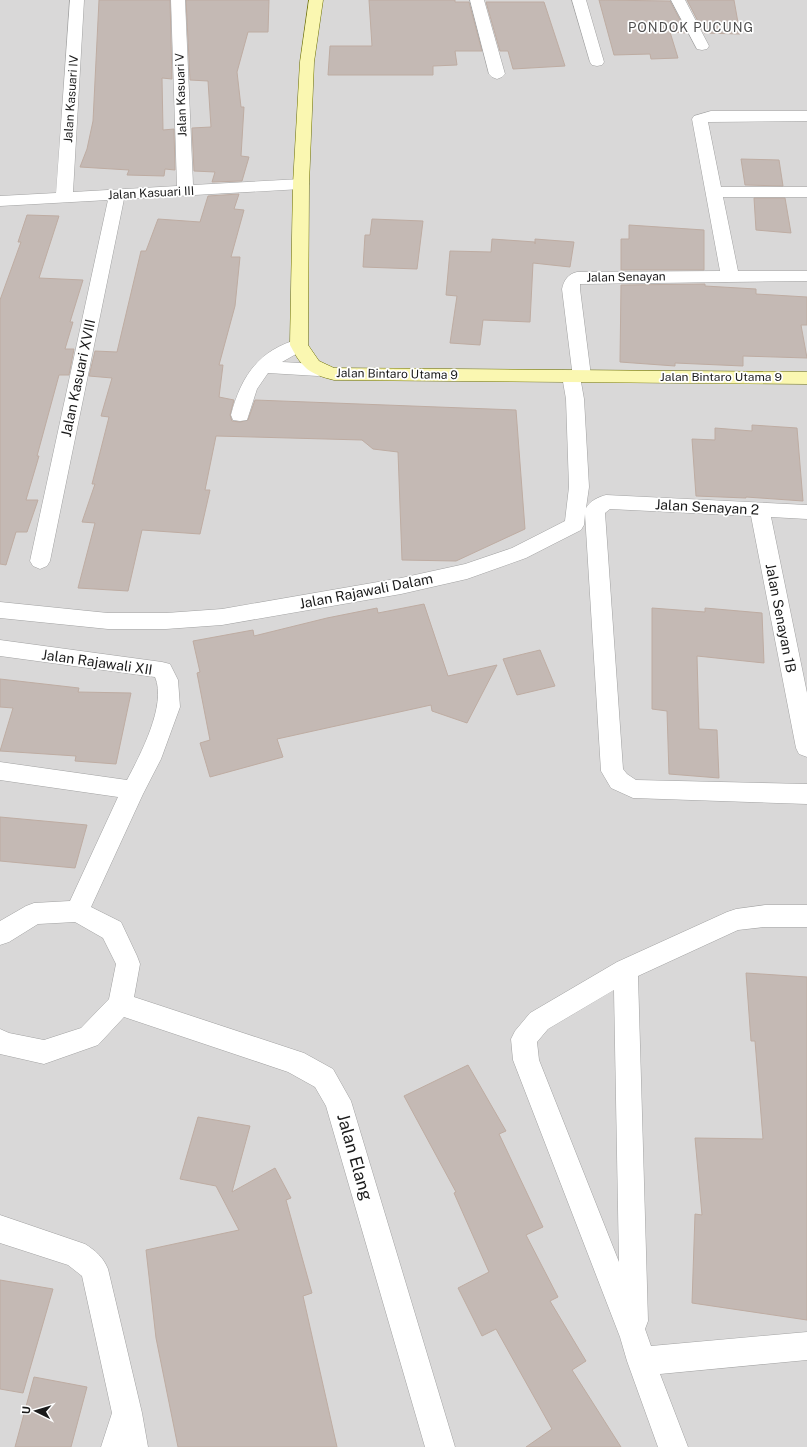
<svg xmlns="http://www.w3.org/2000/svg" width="807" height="1447" viewBox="0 0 807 1447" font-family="'Public Sans',sans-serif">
	<rect width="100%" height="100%" fill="#ede7e0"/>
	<path fill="#d9d8d8" d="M0,0h807v1447h-807z"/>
	<path fill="#c4b9b4" stroke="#beaca2" d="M99,0h71l2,79 -10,-1 1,52 11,-1 1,41 -10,-1 -1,7 -37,-1 2,-5 -49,-3 7,-18 6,-28z
		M186,0h83l-1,32h-20l-11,40 4,35h3l-3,49 8,1 -7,24 -30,1 3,-10 -21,-1 -2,-43 19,-1 -3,-46 -18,-1z
		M369,0h86v2h14l13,49h-27l2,14 -24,1v9h-105l2,-29h42z
		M599,0l71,1 17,32 -17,-1 8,26 -27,1 -1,-5 -36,1z
		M687,0h47l6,34 -36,-1z
		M486,2h58l21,64 -52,3 -5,-18h-8z
		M741,159l38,1 4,26 -38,-1z
		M239,194l-5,15 10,1 -13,47h9l-5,49 -16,59h4l-4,32 15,3 -4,15 2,6 8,1 8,-2 7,-20 261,10 9,119 -69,32 -54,-1 -4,-108 -25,-3 -11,-9 -146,-4 -11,54h5l-10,44 -58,-4 -14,61 -50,-3 17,-65 -13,-1 13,-38h-3l17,-67 -8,-1 11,-38 -23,-2 6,-25 22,1 24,-101h5l12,-32 42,3 8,-26z
		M754,198h31l6,35 -35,-3z
		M27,215l32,1 -20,62 44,2 -13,42h3l-8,27h9l-5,26h-10l-22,81h2l-13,44h12l-11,32h-11l-10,33 -6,-1v-264l21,-58h-3z
		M372,219l51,2 -6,48 -54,-2 2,-32h5z
		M629,225l75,5v40h-83v-31h8z
		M492,239l43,3v2v-5l39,3 -4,25 -37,-4 -3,59 -47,-2 -3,25 -30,-2 7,-47 -11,-1 4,-44 41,1z
		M705,284v2l51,3v5l51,3v28h-6l6,33 -64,-2v10l-68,-3v3l-55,-4 1,-77z
		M752,425l45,3 6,73 -57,-4v1l-50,-2 -4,-57 23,1v-12l37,3z
		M424,604l24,72 49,-11 -30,58 -35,-12 -1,-6 -154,34 6,18 -73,20 -10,-34 10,-3 -13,-67 3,-1 -7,-31 60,-11 1,6 73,-18 50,-10 1,5z
		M652,608l53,4v-4l57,5 2,50 -67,-7 2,73 18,1 2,48 -50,-4 -2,-63 -15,-2z
		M540,650l15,36 -38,9 -14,-36z
		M0,679l79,9 -1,4 53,1 -15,71 -41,-3 1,-5 -76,-5 13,-43 -13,-1z
		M0,817l87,8 -12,43 -75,-7z
		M746,973l61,4v343l-115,-17 3,-89 7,1 -7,-77 68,1 -8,-98h-4z
		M468,1065l38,66 -7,3 44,93 -17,8 32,62 -8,4 36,60 -14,9 49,77h-95l26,-18 -56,-100 -14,7 -24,-48 31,-16 -35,-79 2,-1 -52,-96z
		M198,1117l52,9 -18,66 43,-24 16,30 -5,2 26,93 -9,3 34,151h-159l-22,-109 -10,-88 93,-20 -23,-44 -36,-7z
		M0,1280l53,9 -30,104 -23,-4z
		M34,1377l53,10 -16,60h-56z"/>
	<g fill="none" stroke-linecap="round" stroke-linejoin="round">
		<defs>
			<path id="street" d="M70,0h14l-11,192 104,-6 -6,-186h14l8,185 108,-6 6,2 2,3 -2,3 -6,2 -177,10 -74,362 -3,5 -7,3 -7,-3 -3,-5 78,-361 -108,6v-10l56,-3z
				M470,0h14l21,74 -3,3 -5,2 -5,-2 -3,-3z
				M572,0h14l18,62 -2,3 -5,1 -5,-1 -2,-3z
				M671,0h14l24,46 -2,3 -5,1 -5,-1z
				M711,111h96v10l-99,1 13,65h86v10h-84l15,74h69v10l-227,3v5l11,87 -3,4 -7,2 3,17 5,88 -3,21c4,-7 12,-11 20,-13l201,10v14l-36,-2 36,176v64l-8,-3 -3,-6 -45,-232 -141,-7 -5,4 18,256 4,5 9,6 171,4v20l-174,-6 -22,-10 -10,-17 -16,-257 -1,11 -3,5 -55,28 -59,21 -66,15 -179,31 -56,4h-58l-108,-11v-16l108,11h58l56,-4 179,-31 64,-14 47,-16 53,-27 4,-34 -3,-88 -4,-23 3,-4 7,-2 -10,-81c2,-9 6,-15 15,-17l143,-1 -28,-152 2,-3z
				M299,339l6,2 3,4 -3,4 -23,13 36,2 6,2 3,4 -3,4 -6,2 -50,-3 -11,16 -10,31 -7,1 -7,-1 -2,-5c10,-38 27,-65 68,-76z
				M0,640l162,22 8,2 8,16 2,27 -19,52 -18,35 -52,113 30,15 16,34 3,8 -6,33 170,56 29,16 18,32 104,346h-30l-99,-341 -11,-19 -27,-15 -164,-55 -26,28 -54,19 -44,-10v-25l9,4 35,7 37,-12 28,-29 7,-35 -13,-26 -28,-16 -37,2 -29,18 -9,3v-24l26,-15 8,-3 36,-2 48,-104 -118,-17v-18l127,18c13,-25 40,-75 28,-103l-155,-21z
				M765,905h42v22h-42l-27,3 -100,46 10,345 -3,8 6,17 156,-14v28l-147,14 28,73h-30l-31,-86 -7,-24 -107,-277 -2,-21 4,-8 15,-18 87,-51 110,-50 9,-3zM614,990l5,272 -80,-202 -2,-18 11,-13z
				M0,1215l85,29c11,7 18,13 23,25l34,144 6,34h-47l11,-34 -30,-137 -14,-11 -68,-22z"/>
			<path id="secondary" d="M309,0h14l-9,62 -5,122 -1,161 11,16 15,7 473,4v12l-473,-4c-25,-6 -32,-12 -44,-35l3,-161 7,-122z"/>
		</defs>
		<use href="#street" stroke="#a2a2a2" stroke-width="1"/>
		<use href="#secondary" stroke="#6d7004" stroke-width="1"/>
		<use href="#street" fill="#fff" fill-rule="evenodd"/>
		<use href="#secondary" fill="#faf7b1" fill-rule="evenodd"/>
	</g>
	<g text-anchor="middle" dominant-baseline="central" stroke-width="3.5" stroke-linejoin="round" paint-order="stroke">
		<g font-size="12" fill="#1b1b1b" stroke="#fff">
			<text transform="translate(181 95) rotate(-92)">Jalan Kasuari V</text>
			<text transform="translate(71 99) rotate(-86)">Jalan Kasuari IV</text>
			<text transform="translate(151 193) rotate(-3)">Jalan Kasuari III</text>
			<text transform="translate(626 277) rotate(-1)">Jalan Senayan</text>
			<text transform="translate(397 374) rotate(1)">Jalan Bintaro Utama 9</text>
			<text x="721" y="377">Jalan Bintaro Utama 9</text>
		</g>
		<g font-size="13" letter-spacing="1" fill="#4e4e4e" stroke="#fff">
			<text x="691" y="27">PONDOK PUCUNG</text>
		</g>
		<g font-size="14" fill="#1b1b1b" stroke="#fff">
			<text transform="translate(78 378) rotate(-78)">Jalan Kasuari XVIII</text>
			<text transform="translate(707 507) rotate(3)">Jalan Senayan 2</text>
			<text transform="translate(366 591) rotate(-11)">Jalan Rajawali Dalam</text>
			<text transform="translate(781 618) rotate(79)">Jalan Senayan 1B</text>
			<text transform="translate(97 662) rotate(8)">Jalan Rajawali XII</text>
		</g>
		<g font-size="17" fill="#1b1b1b" stroke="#fff">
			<text transform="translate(355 1157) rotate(74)">Jalan Elang</text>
		</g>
	</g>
	<g transform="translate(36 1411) rotate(275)" stroke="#ffffff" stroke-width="3" paint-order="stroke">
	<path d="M0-3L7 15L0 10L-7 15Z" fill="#1b1b1b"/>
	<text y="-6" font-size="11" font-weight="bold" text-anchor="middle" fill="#1b1b1b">U</text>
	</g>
</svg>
